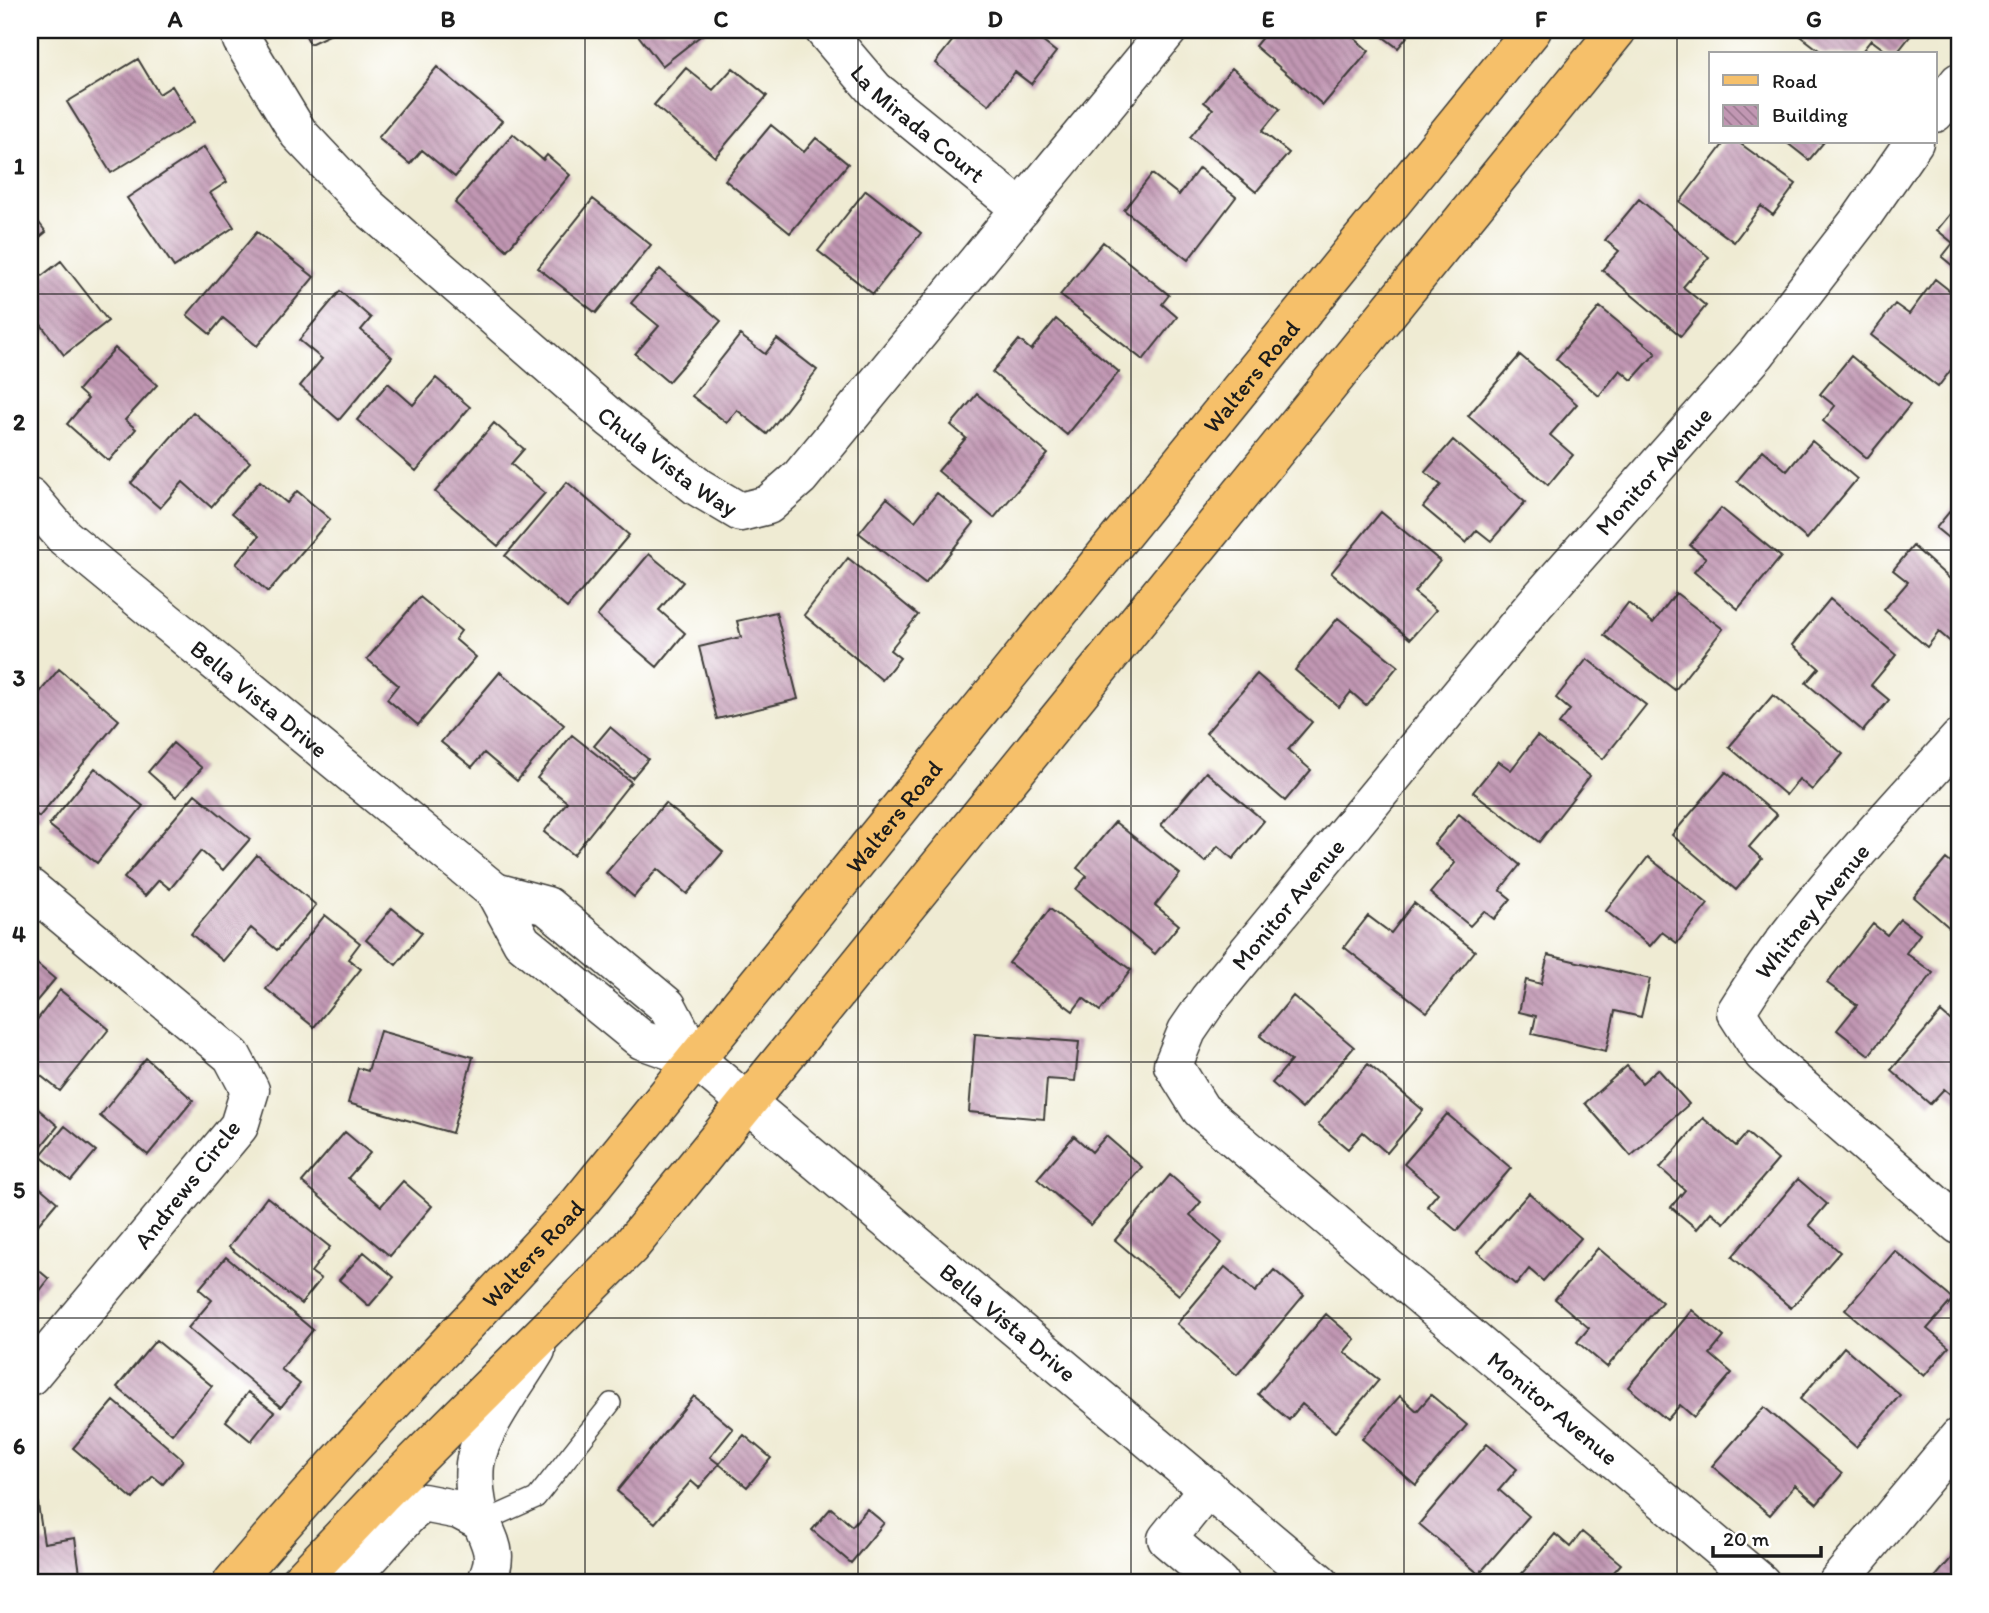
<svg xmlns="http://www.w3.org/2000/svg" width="1989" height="1613" viewBox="0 0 1989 1613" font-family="Itim,sans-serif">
	<defs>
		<pattern id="building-back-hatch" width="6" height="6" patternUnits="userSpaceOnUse" patternTransform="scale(1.75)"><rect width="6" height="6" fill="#c197b3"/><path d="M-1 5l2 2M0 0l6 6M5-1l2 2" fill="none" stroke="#9c7a91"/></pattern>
	</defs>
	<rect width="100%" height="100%" fill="#fff"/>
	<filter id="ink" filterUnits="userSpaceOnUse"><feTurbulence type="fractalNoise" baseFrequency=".0143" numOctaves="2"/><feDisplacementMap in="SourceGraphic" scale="14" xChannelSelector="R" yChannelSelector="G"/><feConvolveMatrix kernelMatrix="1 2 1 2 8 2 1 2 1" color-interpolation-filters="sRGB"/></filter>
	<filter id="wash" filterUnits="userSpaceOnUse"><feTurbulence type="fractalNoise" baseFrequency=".00686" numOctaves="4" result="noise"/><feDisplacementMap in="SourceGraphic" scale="28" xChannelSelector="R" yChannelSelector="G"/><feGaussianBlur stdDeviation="1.57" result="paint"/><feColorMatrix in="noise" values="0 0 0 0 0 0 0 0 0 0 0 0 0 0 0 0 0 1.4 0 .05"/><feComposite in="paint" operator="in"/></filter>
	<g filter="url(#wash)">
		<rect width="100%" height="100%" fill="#efebd3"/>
		<g id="blocks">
			<path fill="url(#building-back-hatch)" d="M303,30h37l-30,14z
				M634,30h74l-46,36z
				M961,30h67l28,22 -25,32 -16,-12 -26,33 -54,-42z
				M1268,30h77l24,21 -46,54 -68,-59z
				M1374,30h31l5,3 -12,15z
				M1793,30h122l-19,24h-6l-19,-14 -11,14h-36z
				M138,59l21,35 13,-8 22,36 -83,51 -44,-71z
				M437,67l65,54 -47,56 -33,-27 -12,14 -32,-26z
				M686,68l27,22 20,-22 34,28 -52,61 -61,-52z
				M1232,68l48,41 -18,22 27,22 -33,39 -66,-55 23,-28 -9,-7z
				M771,125l33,27 12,-14 32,26 -58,69 -65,-53z
				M513,134l30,26 4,-5 23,20 -63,75 -52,-47z
				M1725,142h13l58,42 -23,31 -12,-9 -27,36 -54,-40z
				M1786,142h38l-15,18z
				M204,147l23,35 -17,11 24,34 -60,40 -47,-69z
				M1199,168l37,29 -48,63 -64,-50 28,-36 27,21z
				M866,190l55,43 -48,61 -55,-43z
				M593,199l58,46 -55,68 -58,-45z
				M1639,199l70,58 -26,30 23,19 -25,30 -79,-66 17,-19 -14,-11z
				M1959,203v68l-17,-14 11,-14 -16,-13z
				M30,211l16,21 -16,13z
				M257,232l57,45 -57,69 -34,-28 -13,16 -23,-19z
				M1103,242l66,53 -7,9 15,13 -34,43 -83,-65z
				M61,261l47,60 -44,34 -25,-33 -9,8v-45z
				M660,269l61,52 -53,61 -33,-28 24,-28 -28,-23z
				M1935,279l24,19v61l-21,28 -67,-52 24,-31 14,10z
				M340,291l31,27 -10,12 31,27 -53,63 -39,-34 22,-27 -23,-19z
				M1600,307l56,46 -24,27 -12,-10 -21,26 -43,-37z
				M1056,319l63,53 -52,63 -75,-63 27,-32 12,10z
				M740,335l25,19 12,-15 40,31 -50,64 -30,-24 -10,13 -35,-27z
				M115,348l42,37 -32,35 11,9 -27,32 -42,-37 21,-25 -10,-9z
				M1520,355l57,49 -27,31 23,20 -25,30 -80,-69z
				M1851,356l59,49 -43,53 -44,-37 12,-15 -15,-12z
				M436,378l34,29 -54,64 -59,-51 31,-37 25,22z
				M977,394l71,60 -54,64 -56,-47 28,-33 -15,-13z
				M193,412l57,50 -39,45 -28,-25 -23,26 -29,-25z
				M494,423l30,26 -13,15 34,29 -47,53 -63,-54z
				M1453,440l72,62 -34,39 -14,-11 -11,13 -43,-36 18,-22 -16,-13z
				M1812,441l45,38 -50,60 -70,-58 26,-31 24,21z
				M260,481l27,22 10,-12 33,28 -62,73 -32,-28 23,-28 -27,-23z
				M567,482l62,53 -62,73 -62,-52z
				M937,493l37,30 -49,61 -66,-51 28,-35 28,23z
				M1959,500v47l-23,-19z
				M1721,508l60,49 -43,52 -44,-37 12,-14 -16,-13z
				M1381,512l59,49 -26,31 22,18 -26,29 -79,-66z
				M1913,546l46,41v51l-5,7 -15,-13 -12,15 -43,-37 24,-28 -15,-12z
				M649,554l34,28 -24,28 26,23 -28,34 -60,-51z
				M848,558l70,57 -28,35 10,8 -18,22 -78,-65z
				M1676,593l47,36 -48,61 -71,-55 24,-32 25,20z
				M420,597l41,34 -6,8 21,18 -58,68 -31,-26 11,-14 -31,-26z
				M1830,599l66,56 -25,30 18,15 -26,31 -57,-48 13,-15 -27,-23z
				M776,612l22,87 -81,20 -18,-72 42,-10 -4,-16z
				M1338,618l60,48 -32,39 -15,-13 -12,15 -44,-37z
				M1587,659l59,46 -43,54 -44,-35 11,-14 -14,-12z
				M59,669l60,51 -80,97 -9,-8v-105z
				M500,672l64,53 -47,56 -33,-28 -12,14 -31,-25z
				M1257,674l55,48 -24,28 23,20 -26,31 -79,-68z
				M1773,695l70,59 -31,36 -13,-11 -13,16 -57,-48z
				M610,727l38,32 -16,19 -38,-32z
				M572,735l59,47 -58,73 -29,-23 23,-30 -30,-24z
				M1537,736l53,40 -51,66 -66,-50 25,-31 13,9z
				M173,743l29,25 -26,29 -28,-25z
				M95,768l48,38 -46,57 -48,-38z
				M1206,772l58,49 -31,38 -15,-13 -13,16 -44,-37z
				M1726,772l51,43 -28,32 13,12 -26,31 -64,-55z
				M195,794l55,45 -27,31 -22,-19 -31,38 -11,-9 -14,16 -21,-18z
				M665,803l58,49 -36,42 -30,-25 -23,28 -28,-24z
				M1459,814l61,51 -20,25 11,9 -17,20 -10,-8 -14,15 -40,-33 25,-30 -21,-19z
				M1115,822l65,52 -25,31 24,20 -24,29 -79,-65 11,-13 -10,-8z
				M257,855l59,50 -39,45 -26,-22 -28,33 -32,-27z
				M1648,857l60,47 -31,39 -15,-11 -12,14 -44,-35z
				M1946,859l13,11v66l-45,-39z
				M1414,903l61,48 -48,61 -83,-65 24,-31 23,17z
				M392,908l30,25 -26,32 -30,-25z
				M1050,909l81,61 -31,41 -17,-13 -10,13 -64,-48z
				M325,915l35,28 -12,16 13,10 -47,58 -48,-38z
				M1900,919l20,15 -14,19 27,20 -64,82 -32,-25 20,-25 -30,-22 46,-59 14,11z
				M1548,955l102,24 -9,38 -26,-6 -9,40 -74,-17 4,-18 -17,-4 7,-32 15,4z
				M30,958l25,21 -25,30z
				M60,990l49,39 -49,62 -24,-19 -6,8v-51z
				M1293,996l61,51 -52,62 -30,-26 19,-22 -31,-25z
				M1941,1012l18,16v70l-2,2 -13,-11 -14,15 -39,-34z
				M380,1031l93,26 -21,76 -104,-30 10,-35 10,3z
				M975,1034l104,8 -4,39 -28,-2 -3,40 -75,-7z
				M146,1058l47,42 -45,55 -48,-39z
				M1368,1064l55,46 -36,43 -24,-21 -15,17 -30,-25z
				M1627,1066l15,17 16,-14 31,35 -58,52 -46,-53z
				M30,1102l28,24 -24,29 -4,-3z
				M1447,1114l64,54 -54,63 -30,-25 11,-13 -34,-29z
				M1703,1118l33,28 11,-13 31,27 -54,63 -13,-11 -14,17 -26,-22 14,-17 -25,-22z
				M65,1126l31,25 -25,30 -31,-25z
				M345,1132l25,21 -22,25 33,28 22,-25 29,25 -42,50 -88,-74z
				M1074,1136l18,16 14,-16 36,31 -51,58 -54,-46z
				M1170,1175l31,27 -11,13 32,28 -43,52 -64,-55z
				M30,1179l27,23 -26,31 -1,-1z
				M1798,1179l29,25 -18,21 31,27 -49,56 -59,-51z
				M1529,1193l52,45 -38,43 -14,-12 -13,16 -39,-33z
				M267,1197l63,50 -19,25 10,7 -20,25 -72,-57z
				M1598,1248l64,54 -55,65 -30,-25 12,-14 -34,-29z
				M1895,1251l58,48 -26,30 22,18 -25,29 -79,-66z
				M364,1252l30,25 -25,29 -30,-26z
				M226,1257l87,73 -32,39 19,15 -19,23 -93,-79 24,-28 -13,-11z
				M30,1263l19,16 -19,24z
				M1225,1267l30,25 19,-22 30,25 -67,80 -60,-51z
				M1692,1310l32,27 -14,17 22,19 -38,44 -14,-12 -13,15 -39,-33z
				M1326,1314l29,25 -11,13 35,28 -44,52 -33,-28 -13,16 -31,-26z
				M156,1340l56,46 -40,48 -55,-47z
				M1844,1347l56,48 -44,52 -56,-48z
				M248,1392l26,20 -23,29 -25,-20z
				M1431,1395l36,30 -51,60 -54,-46 38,-43 17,15z
				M694,1396l39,33 -23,28 9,7 -20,24 -8,-7 -36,42 -38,-32z
				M114,1401l69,59 -20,24 -10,-8 -20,23 -60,-51z
				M1764,1407l78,67 -25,30 -22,-19 -25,30 -58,-49z
				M744,1435l27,23 -24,29 -28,-23z
				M1487,1444l30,25 -18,21 30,26 -50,58 -60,-50z
				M30,1479h4l10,64 31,-5 6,42 -51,3z
				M831,1508l21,18 15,-17 17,14 -33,40 -39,-33z
				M1582,1532l39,32 -17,19h-80l-6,-5 37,-44 15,13z
				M1959,1549v34h-14l-9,-7z"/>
		</g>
	</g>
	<g filter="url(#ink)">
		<use href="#blocks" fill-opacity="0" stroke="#3c3b37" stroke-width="2"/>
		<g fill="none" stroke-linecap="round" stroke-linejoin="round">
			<defs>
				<path id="lane" d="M482,1522l54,-24 75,-95"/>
				<g id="street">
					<path id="s1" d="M239,30l3,10 57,94 69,73 242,211 88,69 42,25 28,-7 32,-28 368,-447"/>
					<path id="s2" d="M824,30l51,60 146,119"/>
					<path d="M1935,113l24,-31"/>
					<path id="s3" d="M30,497l34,40 431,355 27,50 120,98 53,19 625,524"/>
					<path d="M1959,739c-78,87 -162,173 -223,273l27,42 196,171"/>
					<path d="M30,888l202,168 18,34 -11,36 -209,250"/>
					<path d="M495,892l52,14 120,100 28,53"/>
					<path d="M1208,1488l-41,51 52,44"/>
					<path d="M342,1583l10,-6 56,-62 15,-12 36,7 23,12"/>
					<path d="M486,1583c12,-27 7,-34 -4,-60 -6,-17 -9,-41 -7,-59 5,-35 43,-83 61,-114"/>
					<path id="s4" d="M1761,1583l-560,-473 -28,-45 14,-34 22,-32 326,-395 221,-250 105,-136 53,-76"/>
					<path d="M1837,1583l122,-146"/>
				</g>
				<g id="primary">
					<path id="s5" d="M232,1583c111,-132 232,-254 348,-381l952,-1172"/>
					<path d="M298,1583l85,-90 247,-246 987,-1217"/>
				</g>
			</defs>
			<use href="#lane" stroke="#3c3b37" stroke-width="22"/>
			<use href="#street" stroke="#3c3b37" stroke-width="41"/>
			<use href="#primary" stroke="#3c3b37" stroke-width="41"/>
			<use href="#lane" stroke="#fff" stroke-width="19"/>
			<use href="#street" stroke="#fff" stroke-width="38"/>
			<use href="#primary" stroke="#f6c06b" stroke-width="38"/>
		</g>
	</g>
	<path fill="none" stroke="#1c1c1c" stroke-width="2" stroke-opacity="0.55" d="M312,30v1553M585,30v1553M858,30v1553M1131,30v1553M1404,30v1553M1677,30v1553M30,294h1929M30,550h1929M30,806h1929M30,1062h1929M30,1318h1929"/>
	<g text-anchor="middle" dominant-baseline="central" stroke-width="5" stroke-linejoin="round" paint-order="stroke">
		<g font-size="24" fill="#1c1c1c" stroke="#fff">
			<text stroke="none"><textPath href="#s2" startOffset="133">La Mirada Court</textPath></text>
			<text stroke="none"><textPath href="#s5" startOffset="1580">Walters Road</textPath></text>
			<text stroke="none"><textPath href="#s1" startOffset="614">Chula Vista Way</textPath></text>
			<text stroke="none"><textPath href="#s4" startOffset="1552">Monitor Avenue</textPath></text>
			<text stroke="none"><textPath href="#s3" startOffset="306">Bella Vista Drive</textPath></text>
			<text stroke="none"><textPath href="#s5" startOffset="1013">Walters Road</textPath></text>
			<text stroke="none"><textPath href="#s4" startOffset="985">Monitor Avenue</textPath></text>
			<text transform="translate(1812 911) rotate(-51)">Whitney Avenue</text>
			<text transform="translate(187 1184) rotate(-52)">Andrews Circle</text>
			<text stroke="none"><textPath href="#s5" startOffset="446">Walters Road</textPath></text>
			<text stroke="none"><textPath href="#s3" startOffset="1288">Bella Vista Drive</textPath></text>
			<text transform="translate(1553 1408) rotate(40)">Monitor Avenue</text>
		</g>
	</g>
	<rect width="1989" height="1613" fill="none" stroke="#fff" stroke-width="77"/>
	<rect x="1709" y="52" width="228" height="91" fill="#ffffff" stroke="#a4a4a4" stroke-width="2"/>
	<rect x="1723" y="75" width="35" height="10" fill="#f6c06b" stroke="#a4a4a4" stroke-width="2"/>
	<text x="1772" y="88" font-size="21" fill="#1c1c1c">Road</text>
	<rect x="1723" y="105" width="35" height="21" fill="url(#building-back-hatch)" stroke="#a4a4a4" stroke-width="2"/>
	<text x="1772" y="122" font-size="21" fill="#1c1c1c">Building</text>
	<path d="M1713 1546v10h108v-10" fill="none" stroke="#1c1c1c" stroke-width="3.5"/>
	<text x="1723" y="1546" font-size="21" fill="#1c1c1c" stroke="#ffffff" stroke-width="5" paint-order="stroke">20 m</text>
	<rect x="38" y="38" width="1913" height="1536" fill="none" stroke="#1c1c1c" stroke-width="2.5"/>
	<g font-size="23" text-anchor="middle" font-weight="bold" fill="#1c1c1c">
		<text x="175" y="27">A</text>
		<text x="448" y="27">B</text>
		<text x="721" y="27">C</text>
		<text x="995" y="27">D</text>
		<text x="1268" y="27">E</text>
		<text x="1541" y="27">F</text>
		<text x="1814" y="27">G</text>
		<text x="19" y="174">1</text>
		<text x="19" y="430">2</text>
		<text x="19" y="686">3</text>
		<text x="19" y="942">4</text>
		<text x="19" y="1198">5</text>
		<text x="19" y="1454">6</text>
	</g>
</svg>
